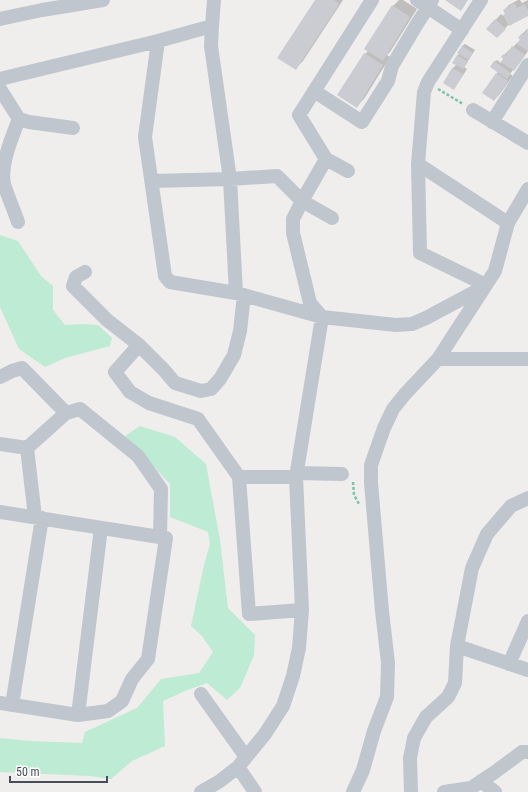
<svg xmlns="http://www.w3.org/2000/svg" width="528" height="792" viewBox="0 0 528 792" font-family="'Roboto Condensed',sans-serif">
	<rect width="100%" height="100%" fill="#f0eded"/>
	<path fill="#beebd4" d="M0,235l18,6 23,35 12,10v24l12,15 18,-1 15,1 14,13 -2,8 -45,12 -20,9 -26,-18 -19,-42z
		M140,426l35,11 31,27 14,76 8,68 27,27 -1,20 -14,33 -13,12 -20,-17 -22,8 -22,10 2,45 -33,15 -21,18 -21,-3 -90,-4v-34l30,3 52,2 3,-11 52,-24 24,-29 38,-6 14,-21 -11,-16 -11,-10 13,-61 6,-21 -2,-12 -38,-15v-33l-45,-48z"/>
	<path fill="#0003" d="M316,0h27l-40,61 -8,8z
		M399,0h4l14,9 -27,43 -3,3 3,2 -26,42 -7,7 8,-52 3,-3 25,-45z
		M518,0h2l2,3 6,-3v15l-19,9 -12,13 -10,-8 14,-15 2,2 3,-2 -2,-4 5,-5z
		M527,29l1,22 -9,13 -6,6 -3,4 3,2 -14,19 -5,5 -11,-8 15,-20 -4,-10 3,-2 4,3 4,-4 -3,-2 7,-7h1l8,-8h1l3,-8z
		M465,44l10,6 -11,17 3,2 -9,14 -5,5 -9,-5 9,-15 4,-4v-8l3,-3 2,-7z"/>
	<path fill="#caccd2" d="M315,0h19l5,4 -43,66 -19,-12z
		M445,0h23l-7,11z
		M515,3l2,5 7,-4 4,6v6l-19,10 -6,-11 2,-1 -2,-4z
		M392,5l18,12 -27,44 -19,-12z
		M495,19l11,10 -9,9 -11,-9z
		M528,28v23l-11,-7 3,-5 -2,-1 4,-5 2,2z
		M462,46l11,7 -4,7 -12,-7z
		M512,46l13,9 -11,16 -13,-9 2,-3 -2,-2 2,-3 2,2z
		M364,53l19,12 -26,43 -20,-13z
		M457,55l11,7 -5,7 -11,-6z
		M494,61l17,12 -4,6 -17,-12z
		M452,68l11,6 -9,16 -11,-7z
		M496,73l12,8 -14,20 -12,-8z"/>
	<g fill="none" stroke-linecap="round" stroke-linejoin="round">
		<path stroke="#78c6a8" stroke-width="2.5" stroke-dasharray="3 2" stroke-linecap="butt" d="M438,89l25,15
			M353,482l1,13 5,9"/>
		<path stroke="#bfc6ce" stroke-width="14" d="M214,0l-2,26 -1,20 19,133 6,114
			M417,0l45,30
			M481,0l-53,82 -4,10 -6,72 2,89 66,32
			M0,19l42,-9 61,-10
			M158,41l-13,96 20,139 5,6 66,11 86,24 74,8 16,-1 14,-6 58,-31
			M0,79l158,-38 54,-15
			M0,89l19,30 10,3 44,6
			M314,91l48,31 26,-41 4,-15 25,-42 11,-17 4,-7
			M473,110l55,33
			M492,122l36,-57
			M418,164l90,59
			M348,171l-22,-12 -27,-44 73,-115
			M152,181l78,-2 47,-3 25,25 30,17
			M18,222c-4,-12 -10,-25 -14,-38 -4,-19 8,-47 15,-65
			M85,272l-9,5 -3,9 34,34 32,25 25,25 11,13 26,8 10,-2 9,-10 14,-24 6,-24 4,-36
			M139,345l-24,27 15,20 19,11 49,16 41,58h57
			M438,359h90
			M0,377l12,-6 10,-3 44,45
			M0,444l27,4 8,69
			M27,448l39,-35 14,-4 58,47 23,33 -1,48
			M296,473l46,1
			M239,477l10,137 53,-4
			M0,512l166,26 -18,121 -16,20 -10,22 -14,10 -30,4 -78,-12
			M457,646l71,24
			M509,664l19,-43
			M201,694l45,63
			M12,705l30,-187
			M78,715l23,-187
			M238,767l17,25
			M481,781l14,11
			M201,792l19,-11 18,-14 27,-33 18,-28 10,-30 6,-28 3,-38 -6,-133 26,-160 -12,-14 -17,-70v-14l9,-18 24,-42
			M353,792l10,-22 11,-39 13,-34 1,-34 -6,-52 -11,-128v-18l13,-37 9,-19 12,-15 33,-35 48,-74 9,-14 13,-48 20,-34
			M411,792l-1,-34 4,-20 12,-21 22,-20 7,-14 2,-37 15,-78 15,-34 24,-28 17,-8
			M444,792l27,-4 24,-16 27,-20h6"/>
	</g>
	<path d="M10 776v6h97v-6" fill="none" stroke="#474e59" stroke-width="2"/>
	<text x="16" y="776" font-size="12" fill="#474e59" stroke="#ffffff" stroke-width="3" paint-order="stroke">50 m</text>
</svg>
